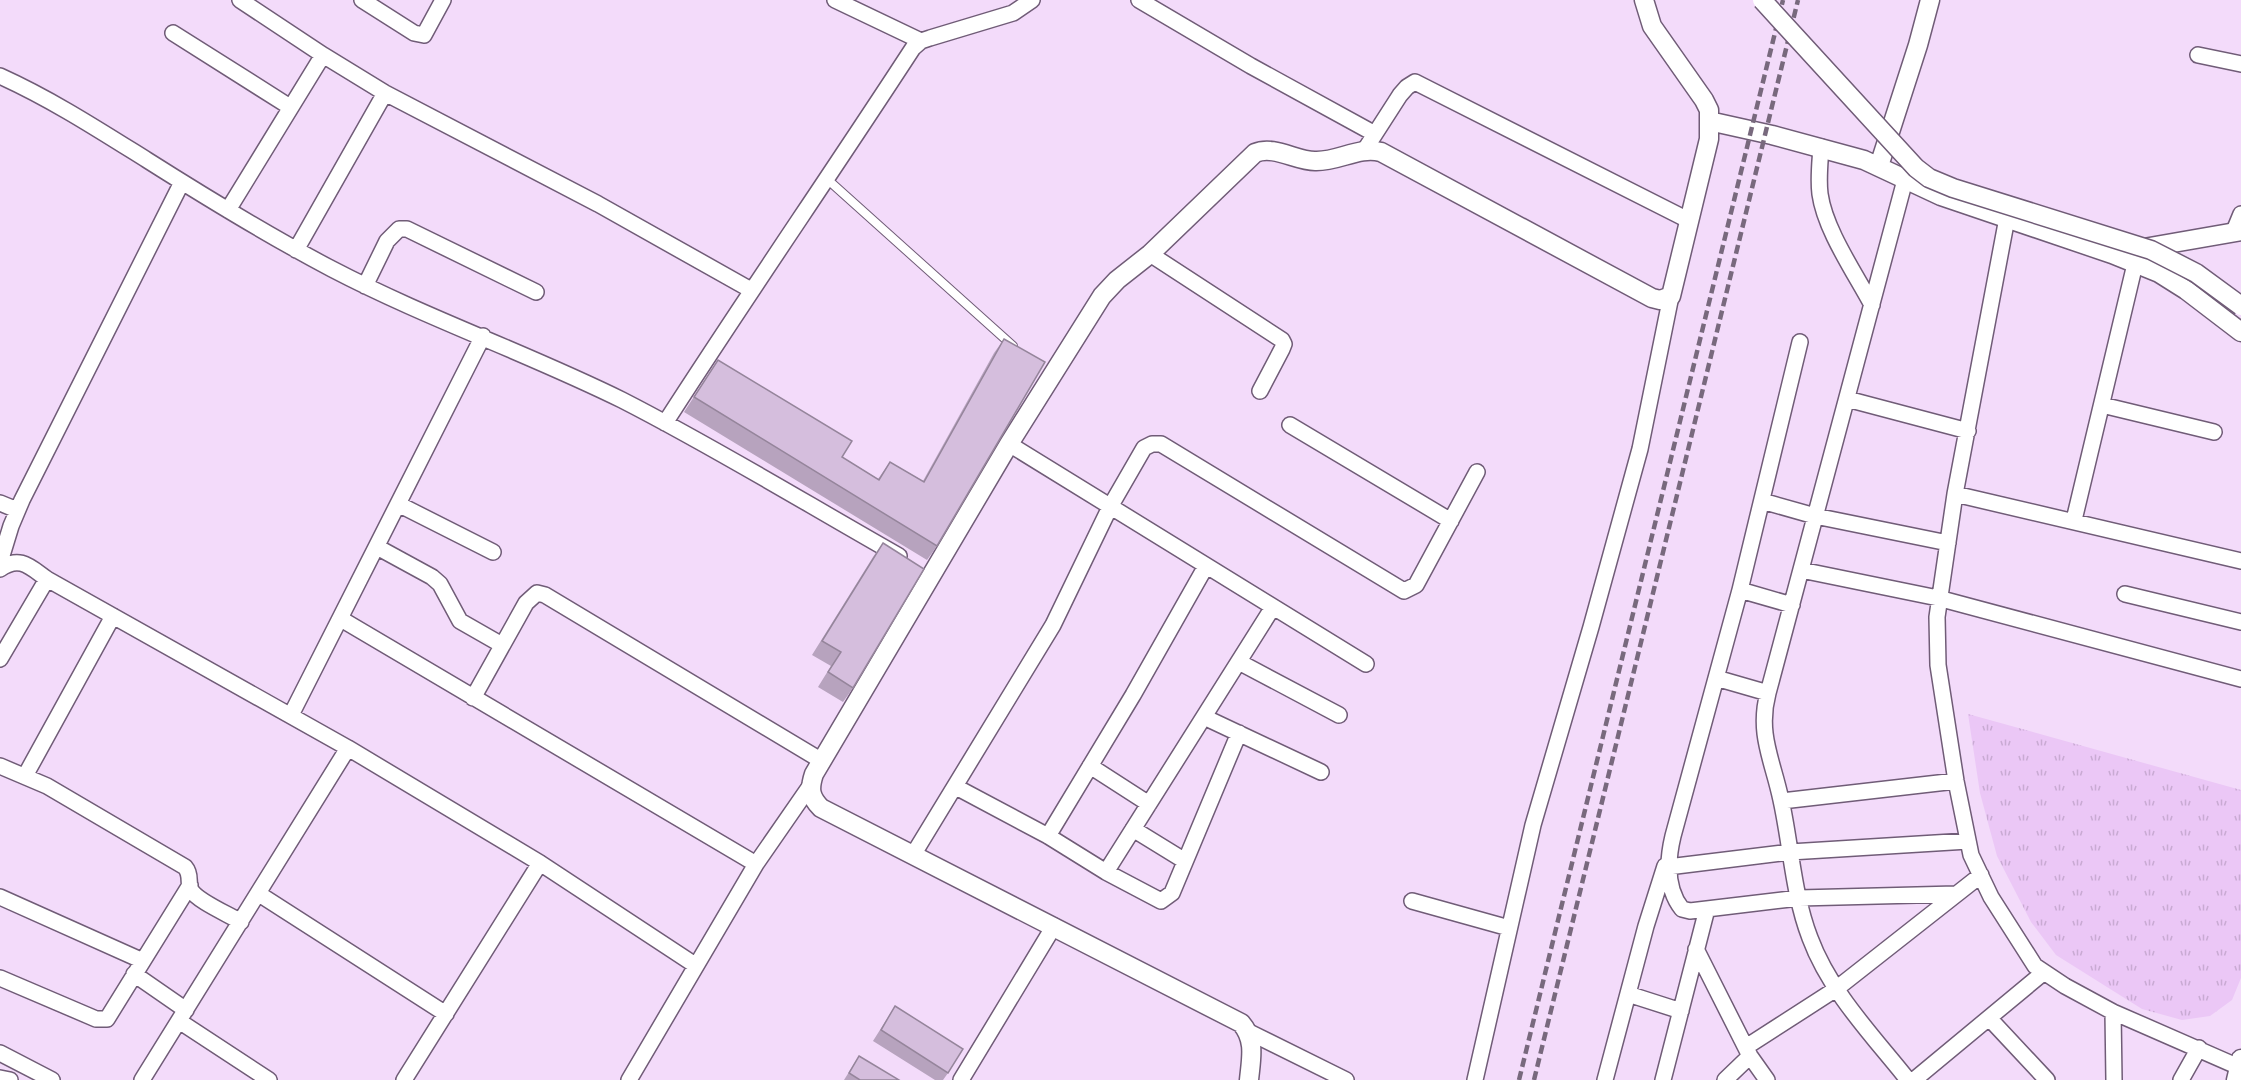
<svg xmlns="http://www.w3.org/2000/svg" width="2241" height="1080" viewBox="0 0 2241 1080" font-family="Barlow,sans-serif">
	<defs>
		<pattern id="grass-tufts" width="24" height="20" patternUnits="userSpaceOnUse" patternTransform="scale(1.5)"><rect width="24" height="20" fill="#ebc7f6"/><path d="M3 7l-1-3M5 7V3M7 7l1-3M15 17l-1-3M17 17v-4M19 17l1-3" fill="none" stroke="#c9aad3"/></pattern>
	</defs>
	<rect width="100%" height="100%" fill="#f3dbfa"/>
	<path fill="url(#grass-tufts)" d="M1968,714l273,76v188l-9,22 -22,16 -28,4 -40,-11 -86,-54 -25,-33 -34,-66 -17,-63z"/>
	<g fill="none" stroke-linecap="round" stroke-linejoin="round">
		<defs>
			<path id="service" d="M827,179l186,167"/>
			<path id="minor" d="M240,0l83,55 62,38 213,111 153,86
				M362,0l52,33 10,2 19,-35
				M835,0l86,41
				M1139,0l112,66 124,68
				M173,33l117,74
				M2198,55l43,9
				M0,76c51,23 99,54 147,84 60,38 122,76 185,109 94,49 195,84 290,131 94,48 185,104 277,156
				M1821,147c-1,16 -3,32 -1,47 5,36 35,79 52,111
				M1364,151l36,-56 7,-8 8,-5 275,139
				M1905,180l-137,513c-11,41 5,68 13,107 10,45 12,94 29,138 20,54 63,98 98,142
				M228,210l95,-155
				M2007,218l-52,276 -18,123 1,48 18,116 15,74 20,42 44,69 30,20 48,26 128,56
				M2234,231l7,-17
				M296,250l89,-157
				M1150,254l132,86 2,4 -2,5 -22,42
				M365,286l22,-45 12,-12h8l129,63
				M1800,342l-60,248 -67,246c-6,25 -7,53 9,73l8,2 109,-13 157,-4
				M1847,399l121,32
				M2102,405l112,27
				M665,423c81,-126 166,-249 248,-375l8,-7 9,-3 83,-25 19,-13
				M1290,425l161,96
				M1009,444l357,220
				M1955,494l286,67
				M1762,501l53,15 133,27
				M0,503l17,7
				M398,504l95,48
				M2074,520l61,-256
				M377,547l55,30 8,7 20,37 42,24
				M0,562l11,-36 11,-26 160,-318
				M0,569c20,-14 30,-2 47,10l301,169 192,115 155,102
				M1801,570l137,28 303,81
				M1740,590l52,15
				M2125,594l116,28
				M341,619l415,245
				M0,659l47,-80
				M1239,662l100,53
				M1716,678l52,15
				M473,698l53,-95 11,-10 8,2 277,166
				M291,715l192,-379
				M1204,717l117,55
				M0,766l47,20 138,81c7,8 2,15 6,23 6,11 39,25 50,32
				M1090,766l59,38
				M25,776l88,-160
				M956,787l92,49 58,36 55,29 11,-8 67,-160
				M1782,801l174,-20
				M1133,829l52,32
				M1048,836l85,-141 73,-129
				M913,855l140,-230 57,-118 34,-59 8,-4h9l243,147 12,-6 61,-113
				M1668,867l122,-15 178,-11
				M1106,872l167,-265
				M259,894l187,120
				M0,897l143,64
				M1412,901l97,27
				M1696,949l54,107 17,24
				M134,974l52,36
				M0,978l96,41h11l83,-134
				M1628,994l53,17
				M2113,1012l1,68
				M1989,1018l58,62
				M179,1021l90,59
				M1249,1032l97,48
				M1746,1047l90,-58 145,-114
				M0,1053l52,27
				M0,1078l10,2
				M142,1080l206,-332
				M404,1080l136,-217
				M629,1080l127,-216 54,-78
				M961,1080l93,-154
				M1475,1080l58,-255 58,-198 49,-178 31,-153
				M1605,1080l41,-154 19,-60
				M1663,1080l44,-171
				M1725,1080l25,-24
				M1914,1080l129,-107
				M2181,1080l18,-32"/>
			<path id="tertiary" d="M1709,121l63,14 92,25 77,36 171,58 47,19 27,17 55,42
				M1879,166l39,-121 12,-45
				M2138,249l103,-18
				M1249,1080c2,-21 7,-40 -8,-57l-420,-215c-11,-11 -12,-19 -7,-34l195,-330 93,-148 15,-16 33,-26 105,-101c19,-8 41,8 60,8 23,1 44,-15 66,-9l271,146 8,2 11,-4 38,-157v-29l-5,-10 -52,-74 -8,-26
				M2236,1080l5,-21"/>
		</defs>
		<use href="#service" stroke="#705c77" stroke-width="10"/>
		<use href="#minor" stroke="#705c77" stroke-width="18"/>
		<use href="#tertiary" stroke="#705c77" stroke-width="21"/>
		<use href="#service" stroke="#fff" stroke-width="8"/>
		<use href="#minor" stroke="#fff" stroke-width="15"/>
		<use href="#tertiary" stroke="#fff" stroke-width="18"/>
		<path stroke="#78697d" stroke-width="4.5" stroke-dasharray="9 4.5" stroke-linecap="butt" d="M1519,1080l264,-1080
			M1534,1080l264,-1080"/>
		<defs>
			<path id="tertiary-bridge" d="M1762,0l154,168 13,10 24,10 198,62 45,23 45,33"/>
		</defs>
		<use href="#tertiary-bridge" stroke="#705c77" stroke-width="21" stroke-linecap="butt"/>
		<use href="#tertiary-bridge" stroke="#fff" stroke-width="18"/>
	</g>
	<path fill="#b7a3be" d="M1004,339l-67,207 -10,14 -243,-148 34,-52 124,97 36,22 12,-17 33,19 71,-128z
		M883,543l-30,145 -10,14 -25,-15 13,-21 -19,-11 61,-98z
		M895,1006l53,67 -5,7h-8l-62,-39z
		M859,1056l40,24h-55z"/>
	<path fill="#d5bedd" stroke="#95859b" stroke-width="1.5" d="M1004,339l41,23 -108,184 -243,-149 24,-37 134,81 -10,16 37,23 11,-18 34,20z
		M883,543l41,26 -71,119 -25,-16 13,-20 -19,-11z
		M895,1006l68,43 -15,24 -67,-43z
		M859,1056l40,24h-39l-11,-7z"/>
</svg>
